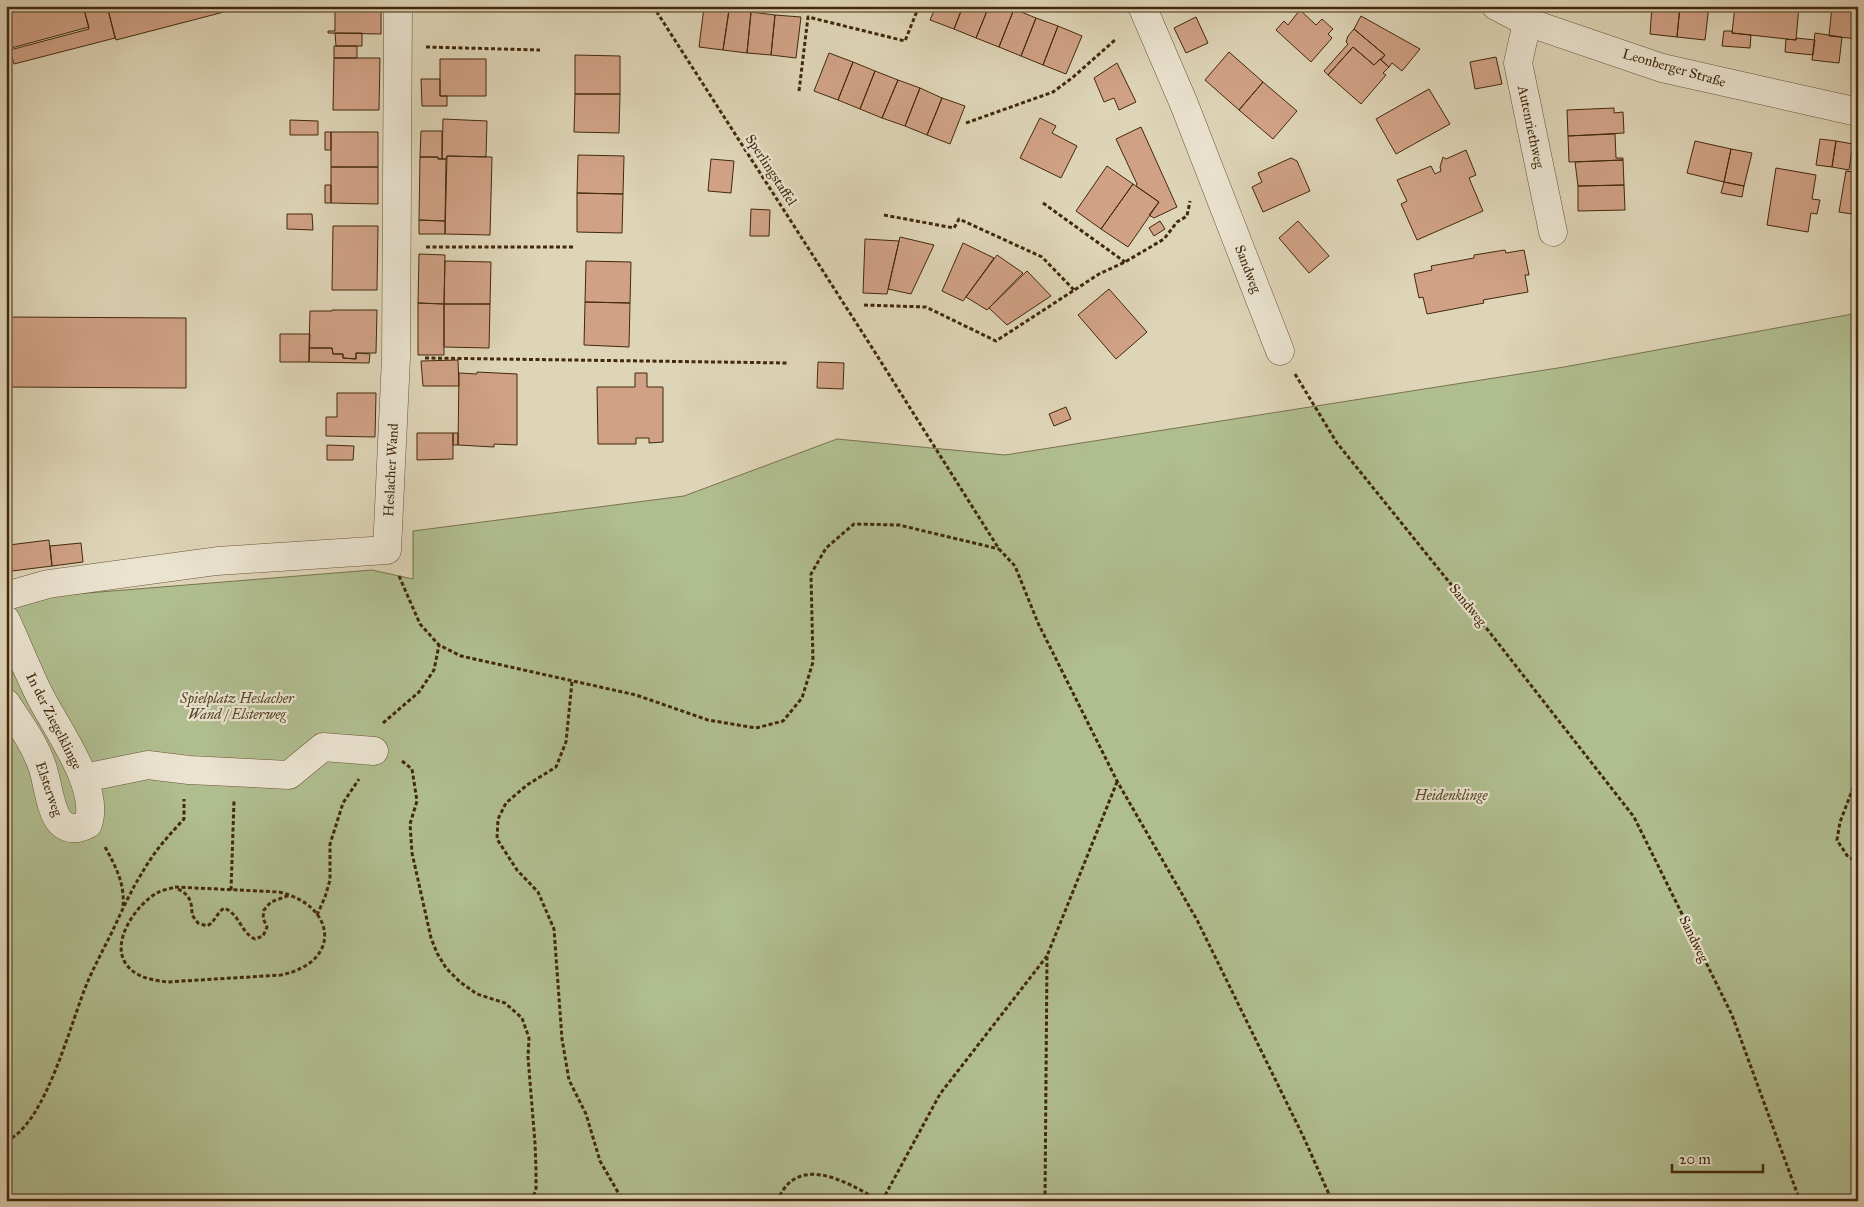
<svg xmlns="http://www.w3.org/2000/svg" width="1864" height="1207" viewBox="0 0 1864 1207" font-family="'IM FELL Great Primer',serif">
	<rect width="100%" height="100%" fill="#ded4b7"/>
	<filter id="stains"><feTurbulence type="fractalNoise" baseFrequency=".004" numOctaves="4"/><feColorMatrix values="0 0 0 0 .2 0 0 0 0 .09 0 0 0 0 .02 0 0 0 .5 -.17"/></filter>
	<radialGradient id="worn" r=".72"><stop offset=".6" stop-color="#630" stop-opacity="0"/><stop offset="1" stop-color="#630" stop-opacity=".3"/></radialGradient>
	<path fill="#b0bd8f" stroke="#79734d" d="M1858,313v888h-1852v-594l44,-11 322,-26 41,9v-48l271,-35 153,-57 168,16 559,-88z"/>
	<path fill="#d0a185" stroke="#42290b" d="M6,6h77l6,21 -78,21 -5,-18z
		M83,6h24l8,32 -101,26 -4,-14 79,-21z
		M107,6h140l-131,34z
		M335,6h46v28l-53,-1v-2h7z
		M936,6h27l-9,23 -24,-9z
		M963,6h26l-13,32 -22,-9z
		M989,6h18l7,3 -15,38 -23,-9z
		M1345,6h13l-3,5z
		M1652,6h28l-3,31 -27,-3z
		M1680,6h29l-4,34 -28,-3z
		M1735,6h64l-3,34 -64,-7z
		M1832,6h26v33l-29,-3z
		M704,7l25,3 -6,40 -24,-3z
		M1014,9l22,9 -15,38 -22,-9z
		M729,10l22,2 -4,41 -24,-3z
		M1300,10l16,15 6,-6 11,10 -5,5 4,4 -21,24 -35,-32 8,-9 4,4z
		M751,12l24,3 -4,40 -24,-2z
		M775,15l26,2 -5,41 -25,-3z
		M1361,16l59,33 -18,22 -10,-8 -3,4 -8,-7 4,-5 -31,-26z
		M1196,17l12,26 -22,10 -12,-25z
		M1036,18l22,8 -15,39 -22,-9z
		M1058,26l24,10 -16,38 -23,-9z
		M1354,29l31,26 -11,10 -21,-18 -25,28 -4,-4 24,-27 -2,-2 2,-6z
		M1724,31h8v2l19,2 -1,13 -28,-2z
		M335,33h27v13h-26z
		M1815,33l27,4 -3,26 -27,-3z
		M1796,38l19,2 -2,15 -28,-3 1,-13 10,1z
		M334,46h23v12h-23z
		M1353,47l21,18 6,-6 9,8 -6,6 3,2 -25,29 -33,-29z
		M1229,52l34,30 -24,28 -34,-30z
		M829,53l24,9 -15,38 -24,-9z
		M575,55l45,1v38h-45z
		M1496,57l6,27 -27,5 -5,-27z
		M334,58h46l-1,52h-46z
		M440,59h46v37h-46z
		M853,62l22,9 -15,38 -22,-9z
		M1117,63l19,39 -17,8 -5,-12 -10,4 -10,-24z
		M875,71l23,9 -16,38 -22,-9z
		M421,79h19v17h7v10h-25z
		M898,80l22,8 -15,38 -23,-8z
		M1263,82l34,29 -24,28 -34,-29z
		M920,88l22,10 -15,37 -22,-9z
		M1429,89l21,35 -54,30 -20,-35z
		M575,94h45l-1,39 -45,-1z
		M942,98l23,8 -15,38 -23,-9z
		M1614,108v5l9,-1 1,21 -56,3 -1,-26z
		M1040,118l16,8 -4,7 25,13 -16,32 -41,-20z
		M443,119l44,2 -1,36 -39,-1 -1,3h-4z
		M290,120l28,1v14h-28z
		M1141,127l36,80 -23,11 -5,-3 10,-13 -23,-16 1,-2 -21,-45z
		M421,131h21v28h-4v-2h-18z
		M325,132h6v18h-6z
		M331,132h47v35h-47z
		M1615,134l1,24h7v2l-54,2 -1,-26z
		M1820,139l16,2 -4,26 -16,-2z
		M1695,141l36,8 -7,33 -37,-9z
		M1836,141l17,3 -4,26 -17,-3z
		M1731,149l21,4 -8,33 -20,-4z
		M1466,150l10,25 -7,3 14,33 -66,29 -16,-36 6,-3 -10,-21 34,-14 4,8 6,-3 -1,-4 3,-10 3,2z
		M578,155l46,1 -1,38 -46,-1z
		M447,156l45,1 -2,78 -45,-1z
		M420,157h18v2h8l-1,62 -26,-1z
		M1291,158l6,3 13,30 -47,21 -11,-25 10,-5 -4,-9z
		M711,159l23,2 -3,32 -23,-2z
		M1623,160l1,25 -46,1 -3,-24z
		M1107,166l26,18 -32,45 -25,-18z
		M331,167h47v37l-47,-1z
		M1776,168l40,7 -4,24 8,1 -3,14 -6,-1 -3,19 -41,-7z
		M1846,171l12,2v42l-19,-3z
		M1724,182l20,4 -2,11 -21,-4z
		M1133,184l26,18 -31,45 -27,-18z
		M325,185h6v18h-6z
		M1624,185l1,25 -47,1v-25z
		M577,193l46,1 -1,39 -45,-1z
		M751,209l19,1 -1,26h-19z
		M287,214h25l1,16 -26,-1z
		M419,220l26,1v13h-26z
		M1160,221l5,8 -11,7 -5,-8z
		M1298,221l31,35 -20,17 -30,-35z
		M333,226h45l-1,64h-45z
		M900,237l34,8 -23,49 -23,-5z
		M865,239l34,2 -12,53 -24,-1z
		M963,243l31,15 -31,43 -21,-10z
		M1505,250l1,3 18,-3 5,25h-4l3,17 -45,8 1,3 -57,11 -4,-17 -4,1 -5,-24 18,-4 -1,-4 43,-8v-3z
		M419,254l26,1 -1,49 -26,-1z
		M997,255l26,18 -36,37 -21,-13z
		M445,261l46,1 -1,42h-46z
		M586,261l45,1 -1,41 -45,-1z
		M1027,271l24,25 -44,29 -18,-17z
		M1109,289l38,43 -31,27 -38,-44z
		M585,302l45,1 -1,44 -45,-2z
		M418,303l26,1v51h-26z
		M444,304h46l-1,44 -45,-1z
		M332,310h45l-1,43h-20v6l-13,-1v-4h-10l-1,-6h-23l1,-37h22z
		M7,317l179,1v70l-179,-1z
		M280,334h30l-1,28h-29z
		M309,348h23l1,6h10v4l13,1v-6l14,1 -1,9 -60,-1z
		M458,360l1,26h-36l-2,-25z
		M818,362l26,1 -1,26 -26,-1z
		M477,372l40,2v71l-23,-1v3l-36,-2 1,-72 18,1z
		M635,373h12v14h16v55l-14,1v-5h-13v6h-38l-1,-57h38z
		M337,393h39l-1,44 -49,-1v-19h11z
		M1066,407l5,12 -17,7 -5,-12z
		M417,433h36v26l-36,1z
		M453,433h5v12h-5z
		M327,445l27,1 -1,14h-26z
		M49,540l3,26 -40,5 -3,-26z
		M81,543l2,19 -31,4 -2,-20z"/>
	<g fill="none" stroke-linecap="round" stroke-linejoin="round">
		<defs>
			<path id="minor" d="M1142,6l42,98 96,247
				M1496,6l31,16 135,46 196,44
				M1527,22l-9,41 35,169
				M6,596l42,-12 169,-23 170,-11 9,-192 2,-352
				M6,620c11,24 21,50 33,74 16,33 62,93 49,130 -9,5 -19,7 -28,-2 -11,-13 -12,-42 -19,-59 -8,-21 -22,-41 -35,-60
				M84,778l64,-13 41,5 100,5 34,-28 51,4"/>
		</defs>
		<use href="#minor" stroke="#695436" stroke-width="29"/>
		<path stroke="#42290b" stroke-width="3" stroke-dasharray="4 2.5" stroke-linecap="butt" d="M653,6l218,340 128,203 16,17 23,57 79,158 80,139 107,218 28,63
			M426,47l114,3
			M799,91l9,-74 97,24 14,-35
			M966,123l87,-31 19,-14 43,-38
			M1043,203l82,59
			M884,215l70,13 5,-9 83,38 32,33
			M426,247h148
			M864,305l62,2 70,34 103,-67 26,-12 39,-23 13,-17 10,-6 3,-15
			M425,358l364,5
			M1295,374l42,69 150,186 147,188 98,198 68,186
			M399,576l21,48 19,21 22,11 175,39 72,25 48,8 27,-7 19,-23 11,-36 -2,-88 15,-26 28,-24 45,1 100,24
			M572,682l-6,60 -10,25 -29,18 -21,18 -8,16 -1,20 20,31 21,22 16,37 8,110 7,41 17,34 14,47 23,40
			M383,723l36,-31 15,-22 5,-25
			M402,761l10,8 5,32 -7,23 2,29 19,85 6,15 9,15 14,14 17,12 28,9 17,15 7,20 -1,19 7,86 1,26v21l-5,11
			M1858,775l-18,47 -3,18 11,17 10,4
			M105,847c11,20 20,37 18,60
			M175,887l104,5c57,13 64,70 2,83l-114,7c-14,-2 -31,-4 -41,-18 -16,-23 11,-60 31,-71 5,-3 12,-4 18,-6z
			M178,889c12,6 14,13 14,26l6,8 9,3c8,-4 9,-12 17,-18 16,6 16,24 31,31l8,-3 4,-9 -4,-9 1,-8 7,-8 19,-7
			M231,890l3,-89
			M317,915l8,-18 5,-17v-36l13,-41 16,-24
			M6,1130l5,9
			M6,1141c40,-16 65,-121 82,-160 7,-16 15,-31 23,-47 10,-21 19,-42 31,-61 11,-20 26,-37 42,-54v-20
			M6,1191l6,10
			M776,1201c4,-5 7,-12 11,-16 25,-26 68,2 93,16
			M882,1201l58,-107 107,-138
			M1045,1201l2,-245 70,-174"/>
		<use href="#minor" stroke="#eae3d0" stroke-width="28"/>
	</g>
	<g text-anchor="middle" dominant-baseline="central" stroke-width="4.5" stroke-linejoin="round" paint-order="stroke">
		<g font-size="14" fill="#42290b" stroke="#eae3d0">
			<text transform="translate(1674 68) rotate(16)">Leonberger Straße</text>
			<text transform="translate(1531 127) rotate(78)">Autenriethweg</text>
			<text transform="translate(771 170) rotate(57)">Sperlingstaffel</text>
			<text transform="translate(1248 269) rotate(69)">Sandweg</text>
			<text transform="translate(391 470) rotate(-87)">Heslacher Wand</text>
			<text transform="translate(1468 605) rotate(51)">Sandweg</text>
			<text transform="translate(54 721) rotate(63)">In der Ziegelklinge</text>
			<text transform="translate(49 789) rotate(71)">Elsterweg</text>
			<text transform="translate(1694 939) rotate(64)">Sandweg</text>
		</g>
		<g font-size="14" font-style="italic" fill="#584725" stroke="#eae3d0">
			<text x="237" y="698">Spielplatz Heslacher<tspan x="237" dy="16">Wand / Elsterweg</tspan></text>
			<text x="1451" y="795">Heidenklinge</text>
		</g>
	</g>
	<rect width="1864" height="1207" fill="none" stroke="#ded4b7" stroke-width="25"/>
	<rect x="8" y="8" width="1849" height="1192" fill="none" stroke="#42290b" stroke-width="2.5"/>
	<rect x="12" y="12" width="1839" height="1182" fill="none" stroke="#42290b"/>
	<path d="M1672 1164v8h91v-8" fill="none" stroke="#42290b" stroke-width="2.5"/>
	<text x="1679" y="1164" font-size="15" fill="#42290b" stroke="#eae3d0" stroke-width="4" paint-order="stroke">20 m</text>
	<rect width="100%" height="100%" filter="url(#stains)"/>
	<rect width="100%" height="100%" fill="url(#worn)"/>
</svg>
